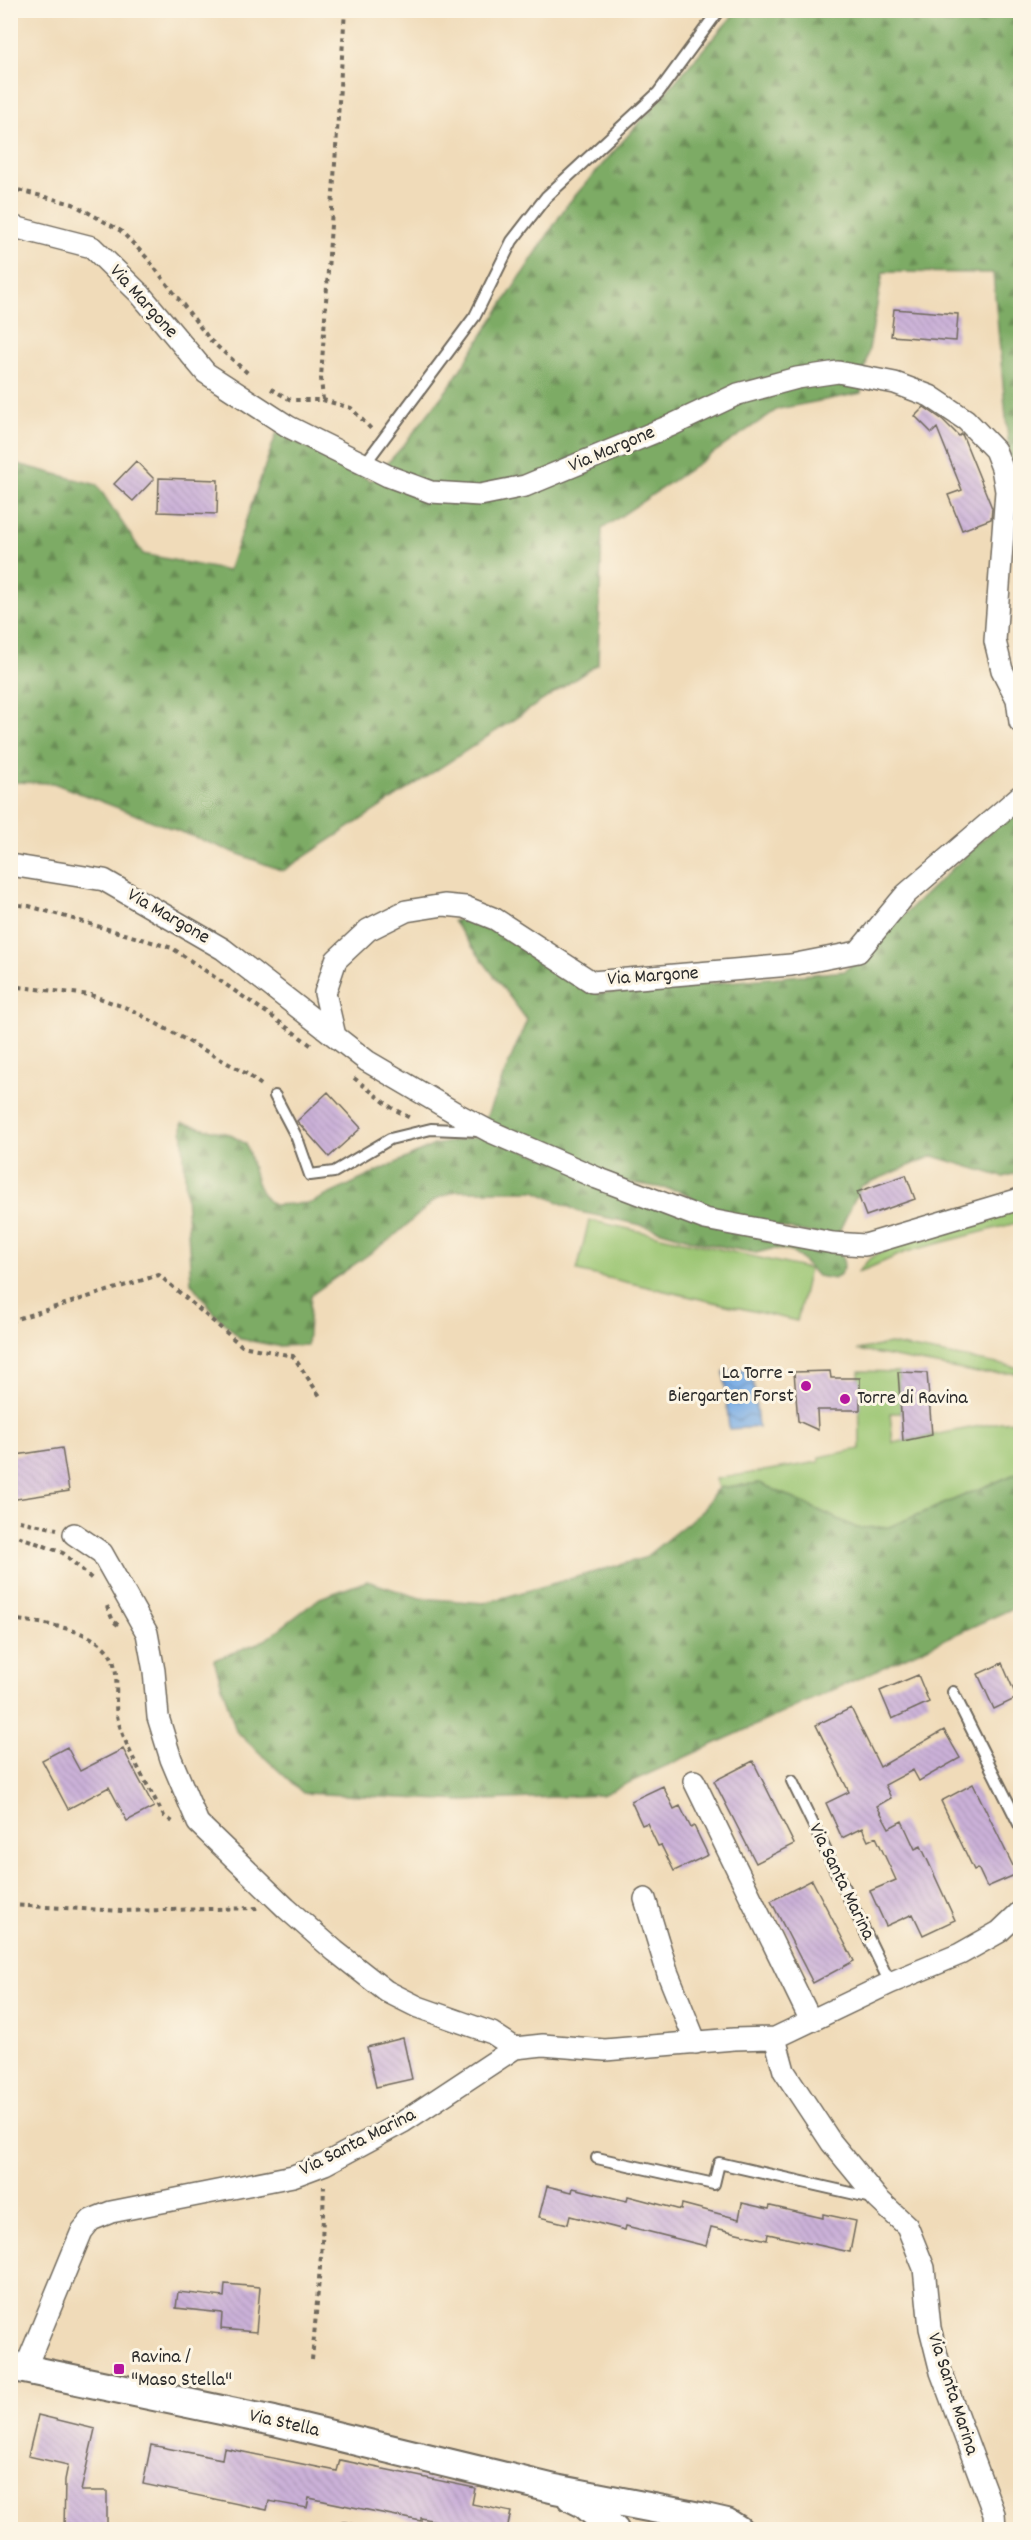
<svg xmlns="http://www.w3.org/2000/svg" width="1031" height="2540" viewBox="0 0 1031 2540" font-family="Dekko,sans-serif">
	<defs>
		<pattern id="forest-firs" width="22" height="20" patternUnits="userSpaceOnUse" patternTransform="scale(1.5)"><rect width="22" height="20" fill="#7dab65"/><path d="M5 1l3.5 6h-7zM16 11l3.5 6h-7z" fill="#678b53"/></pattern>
		<pattern id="water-waves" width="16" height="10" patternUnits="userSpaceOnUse" patternTransform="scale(1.5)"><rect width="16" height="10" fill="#78ace5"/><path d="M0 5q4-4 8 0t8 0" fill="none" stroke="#638cba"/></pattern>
		<pattern id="building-back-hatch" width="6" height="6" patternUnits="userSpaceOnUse" patternTransform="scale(1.5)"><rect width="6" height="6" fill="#cbb1d8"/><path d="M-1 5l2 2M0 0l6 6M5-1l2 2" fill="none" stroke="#ae98ba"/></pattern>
	</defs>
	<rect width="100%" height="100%" fill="#fcf5e5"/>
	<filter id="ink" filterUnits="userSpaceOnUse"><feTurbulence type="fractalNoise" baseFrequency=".0167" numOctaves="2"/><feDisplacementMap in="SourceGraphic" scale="12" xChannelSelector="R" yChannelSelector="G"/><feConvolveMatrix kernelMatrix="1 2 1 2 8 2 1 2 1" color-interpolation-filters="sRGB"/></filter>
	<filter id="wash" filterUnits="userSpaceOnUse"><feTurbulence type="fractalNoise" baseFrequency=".008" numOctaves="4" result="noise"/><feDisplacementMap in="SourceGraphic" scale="24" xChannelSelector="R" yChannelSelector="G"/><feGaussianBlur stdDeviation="1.35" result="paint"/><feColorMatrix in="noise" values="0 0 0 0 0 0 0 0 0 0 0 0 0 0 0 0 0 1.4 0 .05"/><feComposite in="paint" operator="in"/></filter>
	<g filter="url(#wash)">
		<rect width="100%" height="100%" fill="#f0dbb9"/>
		<path fill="#9cc673" stroke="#64784f" stroke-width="1.5" d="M1020,1205v17l-114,30 -49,21 13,-15 32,-16z
			M589,1220l220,49 -12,52 -220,-50z
			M890,1344l130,24v5h-42l-121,-23z
			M859,1371l39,1 3,41h-11l3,30 108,-21 19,-1v51l-131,55 -32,1 -97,-45 -42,5 -3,-9 104,-17v-5l41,-8z"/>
		<path fill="url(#forest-firs)" stroke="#546b48" stroke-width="1.5" d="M737,11h283v562l-27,-300 -110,-1 -22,121 -83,16 -176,120 -4,135 -315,207 -230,-88 -42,-1 -1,-320 87,23 46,69 85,17 49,-139 94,49 32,-35 46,-59 118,-182z
			M1020,804v368l-17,5 -70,-21 -72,30 -25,52 -129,-25 -16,-16 -11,-6 -64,-11 -131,-60 42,-100 -74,-99 14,-3 25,6 106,70 247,-23z
			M182,1123l47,11 17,10c8,22 7,45 27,61l38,-2 123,-58 45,-9 360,117c8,11 6,19 -5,26l-17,-3 -17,-18 -12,-8 -16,-1 -16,4 -57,-11 -62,-18 -57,-12 -45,-21h-79l-20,8 -44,39 -81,57 -4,50 -30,1 -36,-7 -27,-26 -23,-30z
			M1020,1472v133l-418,190 -139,6 -160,-8 -67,-62 -22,-71 51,-20 55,-42 47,-17 53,17 64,5 160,-45 57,-46 17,-24 42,-5 97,45 32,-1z"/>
		<path fill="url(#water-waves)" stroke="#526c88" stroke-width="1.5" d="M752,1369l6,58 -29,2 -5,-57z"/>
		<g id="blocks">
			<path fill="url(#building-back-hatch)" d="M894,309l64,5 -2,27 -65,-5z
				M924,407l19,13 16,16 3,-2 30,74 -1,11 -29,11 -14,-35 14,-5 -25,-62 -5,5 -17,-17z
				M136,461l18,18 -21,22 -19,-17z
				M159,478l59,2 -1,34 -59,-2z
				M328,1092l33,36 -32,29 -32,-36z
				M906,1175l9,24 -49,17 -9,-24z
				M830,1371l1,7h29v32h-43l1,20 -20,-9 -4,-49z
				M898,1372l29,1 5,62 -29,6z
				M62,1448l7,43 -59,9v-44z
				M1002,1663l15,35 -23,11 -16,-35z
				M918,1675l11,27 -37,17 -12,-28z
				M851,1708l29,59 64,-37 16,28 -41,23 -6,-11 -28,15 6,13 -14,8 12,22 13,-7 13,28 6,-3 34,74 -32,15 -10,-21 -27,12 -16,-35 26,-11 -20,-43 -8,4 -6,-13 -20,10 -16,-35 23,-11 -33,-67z
				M67,1747l13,24 43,-22 31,58 -27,14 -18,-34 -41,22 -26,-49z
				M753,1761l41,83 -38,19 -42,-82z
				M973,1784l44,90 -30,13 -9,-19 -4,2 -33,-69z
				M663,1786l11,23 6,-3 11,22 3,-2 14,29 -34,16 -13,-26 -3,1 -11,-23 -5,2 -11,-24z
				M812,1880l42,81 -41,22 -42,-82z
				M403,2038l9,41 -36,8 -9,-40z
				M547,2186l25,6 1,-4 54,13 1,-5 53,14 1,-6 57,15 3,-16 27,6 1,-3 53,12v-4l33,7 -6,31 -82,-18 -1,6 -56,-13 -5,19 -80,-20 -1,4 -55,-14 -2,8 -29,-7z
				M225,2284l35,3 -4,45 -35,-3 1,-16 -46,-5 2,-16 46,5z
				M38,2415l57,14 -14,62h26v38h-43l1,-49 3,-15 -40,-9z
				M151,2445l71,14 2,-11 113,23 3,-11 135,28 -3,16 39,8 -4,17h-31l-55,-11v3l-112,-23 -2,10 -38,-7 -2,9 -124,-26z"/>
		</g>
	</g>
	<g filter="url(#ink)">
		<use href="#blocks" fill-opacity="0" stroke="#70695d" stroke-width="1.5"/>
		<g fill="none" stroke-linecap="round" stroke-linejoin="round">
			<defs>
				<path id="service" d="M364,465l111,-149 37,-75 34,-44 112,-104 61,-83
					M275,1096l22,42 13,37 24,-3 56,-33 41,-10 49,2
					M953,1692l67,134
					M792,1781l98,202
					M597,2158l117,26 5,-21 154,35
					M344,2528l8,2"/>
				<path id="minor" d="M10,226l82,21 48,47 66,79 83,54 99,49 43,16 49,3 45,-9 147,-61 66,-31 59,-16 41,-6 57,11 35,13 36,24 29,30 7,18 4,23 -11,150 7,29 15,29 3,23
					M10,865l94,15 119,69 144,112 92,54 30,16 108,47 108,41 128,24 32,2 155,-46
					M335,1036l-10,-43 11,-33 32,-30 38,-19 38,-6 21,2 30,12 97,63 199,-17 67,-13 48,-58 114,-98
					M74,1534l28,19 45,80 7,38 4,46 13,42 27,64 88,85 49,43 51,40 32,16 74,26 23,15
					M694,1781l117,240
					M645,1899l23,75 28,69
					M775,2038l9,33 47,71 47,57 29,27 17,42 6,60 11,44 53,142 1,16
					M25,2369l57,-138 9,-11 20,-8 182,-36 32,-12 78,-42 112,-74 28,-3 62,5 129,-11 41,-1 115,-55 70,-29 39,-22 21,-20"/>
				<path id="secondary" d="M10,2366l264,55 281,68 150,29 22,5 11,7
					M571,2497l14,7 29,26"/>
			</defs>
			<use href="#service" stroke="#70695d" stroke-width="14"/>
			<use href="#minor" stroke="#70695d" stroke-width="24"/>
			<use href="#secondary" stroke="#70695d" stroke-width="32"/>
			<path stroke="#70695d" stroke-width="4" stroke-dasharray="4.5 4.5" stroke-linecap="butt" d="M10,188l63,16 48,27 26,27 64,83 39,34
				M271,389l20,11h32l28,8 22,23
				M323,400l-2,-22 24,-368
				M1014,443l6,-12
				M10,904l19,2 143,42 98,67 42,31
				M10,986l81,9 41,15 115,64 17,13
				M354,1078l38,30 20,11
				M10,1321l149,-46 83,71 51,10 27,40
				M10,1519l47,10
				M10,1533l53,20 29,26
				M107,1606l6,15 5,4
				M10,1619c29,4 92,9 103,42 7,18 0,41 5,59 10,34 30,65 46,96l12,8
				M10,1905l111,6 138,-3
				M312,2360l10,-116 2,-58"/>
			<use href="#service" stroke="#fff" stroke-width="10"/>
			<use href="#minor" stroke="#fff" stroke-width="21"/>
			<use href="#secondary" stroke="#fff" stroke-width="28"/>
		</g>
	</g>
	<g fill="#b5179e" stroke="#fcf5e5" stroke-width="2">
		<circle cx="806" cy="1386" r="6"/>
		<circle cx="845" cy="1399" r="6"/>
		<rect x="113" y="2363" width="12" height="12" rx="3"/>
	</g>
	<g text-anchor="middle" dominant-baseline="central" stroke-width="6" stroke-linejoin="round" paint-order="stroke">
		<g font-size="20" fill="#2b2b2b" stroke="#fcf5e5">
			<text transform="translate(143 302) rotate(48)">Via Margone</text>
			<text transform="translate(612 450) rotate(-23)">Via Margone</text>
			<text transform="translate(168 917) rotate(30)">Via Margone</text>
			<text transform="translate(653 977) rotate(-4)">Via Margone</text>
			<text transform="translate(841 1882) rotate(64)">Via Santa Marina</text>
			<text transform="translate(358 2143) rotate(-27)">Via Santa Marina</text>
			<text transform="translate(952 2394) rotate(72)">Via Santa Marina</text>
			<text transform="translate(284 2424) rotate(13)">Via Stella</text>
		</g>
		<g font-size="20" fill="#2b2b2b" stroke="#fcf5e5" text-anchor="start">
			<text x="794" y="1374" text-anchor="end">La Torre -<tspan x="794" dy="23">Biergarten Forst</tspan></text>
			<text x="857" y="1399">Torre di Ravina</text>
			<text x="131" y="2358">Ravina /<tspan x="131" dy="23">"Maso Stella"</tspan></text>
		</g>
	</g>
	<rect width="1031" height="2540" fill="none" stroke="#fcf5e5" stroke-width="36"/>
</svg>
